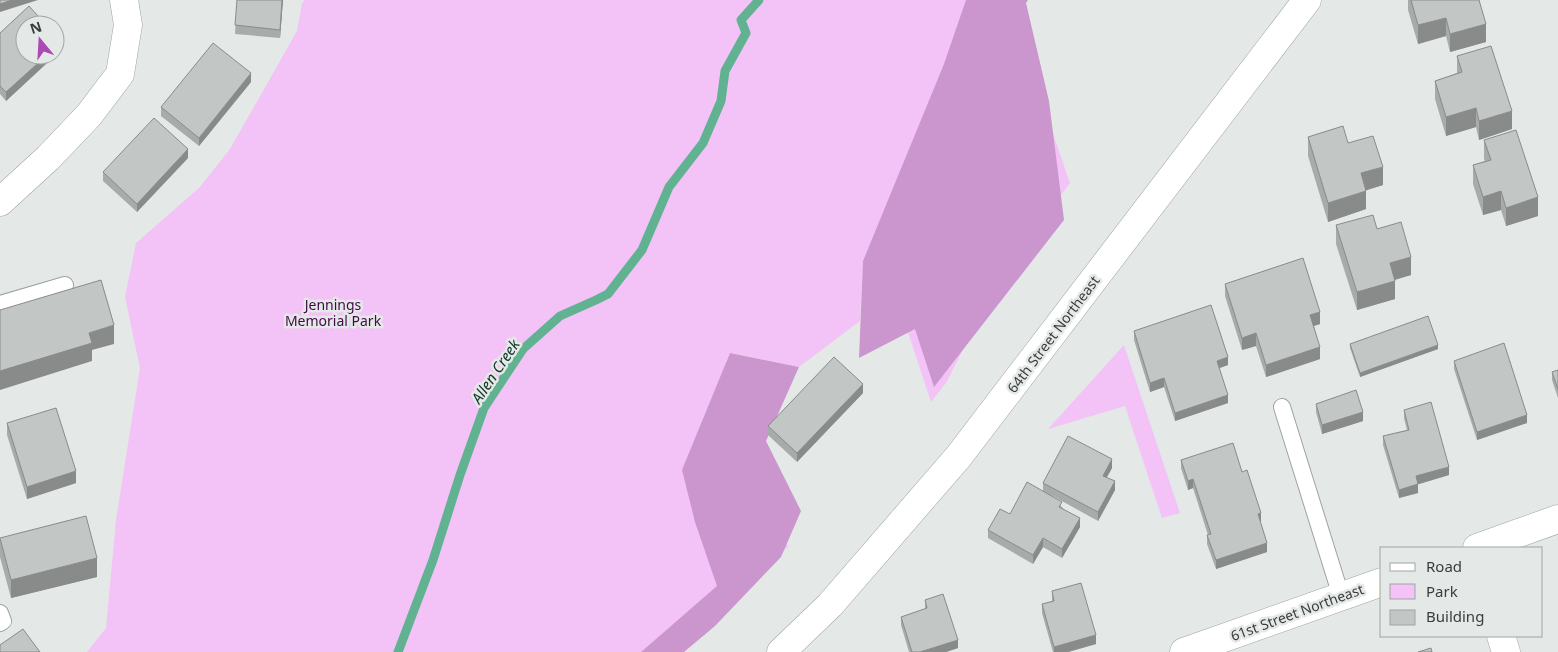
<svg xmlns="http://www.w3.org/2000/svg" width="1558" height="652" viewBox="0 0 1558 652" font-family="'Noto Sans',sans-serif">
	<rect width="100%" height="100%" fill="#e4e9e7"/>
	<path fill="#f3c2f6" d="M305,0h702l63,183 -66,86 -58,114 -15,19 -56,-170 -12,29 -3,60 -61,46 -69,-14 -4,8 62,186 -118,80 -29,25h-554l19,-24 10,-108 24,-152 -15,-71 11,-54 63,-55 31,-39 67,-118 5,-28z
		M1124,345l56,168 -18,5 -37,-112 -77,23z"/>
	<path fill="#ca96cd" d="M966,0h62l-2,3 23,98 15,119 -130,167 -19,-58 -56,29 4,-97 81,-197z
		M730,353l69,14 -33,74 35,70 -20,46 -66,69 -31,26h-43l76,-66 -22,-64 -13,-52z"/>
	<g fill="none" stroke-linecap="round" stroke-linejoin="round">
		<path stroke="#60b291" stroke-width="9" d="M398,652l35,-92 27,-85 24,-67 39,-59 37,-33 36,-16 12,-6 34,-44 27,-63 34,-44 18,-42 4,-30 21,-38 -5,-13 18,-20"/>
		<defs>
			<path id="service" d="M0,304l65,-19
				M1282,407l59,189
				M0,613l3,8 -3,2"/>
			<path id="minor" d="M0,202l48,-44 41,-43 31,-41 8,-49 -4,-25
				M1501,636l5,16"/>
			<path id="tertiary" d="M1477,548l81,-29
				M1184,652l198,-70"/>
			<path id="secondary" d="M781,652l49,-47 129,-149 348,-456"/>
		</defs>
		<use href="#service" stroke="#9ea3a1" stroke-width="18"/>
		<use href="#minor" stroke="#9ea3a1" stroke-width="29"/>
		<use href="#tertiary" stroke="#9ea3a1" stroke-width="29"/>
		<use href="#secondary" stroke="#9ea3a1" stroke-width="29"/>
		<use href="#service" stroke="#fff" stroke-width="16"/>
		<use href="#minor" stroke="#fff" stroke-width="28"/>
		<use href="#tertiary" stroke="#fff" stroke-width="28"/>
		<use href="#secondary" stroke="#fff" stroke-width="28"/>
	</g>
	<path fill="#a7aba9" d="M237,0h46l-3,38 -45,-4z
		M1408,0h71l7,42 -36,10 -4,-16 -28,8 -10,-34z
		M0,33l61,17 -55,51 -6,-7z
		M1457,56l55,73 -33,11 -3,-13 -30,9 -11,-37v-18l22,-8z
		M251,82l-52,64 -38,-30v-9z
		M1308,137l40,6 35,42 -17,5v19l-38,13 -20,-66z
		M1484,140l54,76 -32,10 -5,-16 -18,5 -10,-31v-19l12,-4 -1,-2z
		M188,158l-51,54 -34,-31v-9z
		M1336,225l41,4 34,46 -16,5v19l-38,11 -21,-66z
		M1225,284l95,40 -6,2 6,33 -54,18 -10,-31 -14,4 -17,-54z
		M1134,331l94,34 -9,3 9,35 -53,18 -11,-34 -14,5 -16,-52z
		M1350,344l88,5 -78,28 -10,-29z
		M1454,361l73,62 -50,17 -23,-71z
		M1558,370v28l-6,-18v-8z
		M863,393l-66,69 -29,-27v-9z
		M1316,404l47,17 -41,13 -6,-22z
		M1404,410l45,65 -31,9v9l-19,5 -16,-53v-9l24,-6 -3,-12z
		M7,423l69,60 -49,16 -20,-64z
		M1181,460l61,12 19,49 -1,1 7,30 -51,17 -9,-25v-9h1l-15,-47 -5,2 -7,-22z
		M1112,468l-5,9 8,13 -17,31 -47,-26 29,32 -18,31 -19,-11 -10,17 -45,-26v-8l55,-39v-8z
		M0,538l97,39 -86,21 -11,-41z
		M1052,591l44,53 -28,8h-15l-11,-39v-9l10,-3z
		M925,600l33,48 -12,4h-37l-8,-27v-8l24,-8z"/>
	<path fill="#888b8a" d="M12,0h26l-38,12v-8z
		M282,0h1l-3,38v-8z
		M1446,18v18l-28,8v-19z
		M1486,24v18l-36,10v-18z
		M61,42v8l-55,51v-9l41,-37h8v-7z
		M251,73v9l-52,64v-8z
		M1476,108v19l-30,9v-19z
		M1512,111v18l-33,11v-19z
		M188,149v9l-51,54v-8z
		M1383,167v18l-22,7v-19z
		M1366,191v18l-38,13v-19z
		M1501,191v19l-18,5v-18z
		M1538,197v19l-32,10v-18z
		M1411,257v18l-21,6v-18z
		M1395,281v18l-38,11v-18z
		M1320,312v12l-10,3v-12z
		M114,325v19l-22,6v11l-92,29v-19l89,-38z
		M1256,333v13l-14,4v-12z
		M1438,345v4l-78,28v-4z
		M1320,347v12l-54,18v-12z
		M1228,357v8l-11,4v-8z
		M1164,378v9l-14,5v-9z
		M863,384v9l-66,69v-9z
		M1228,395v8l-53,18v-8z
		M1363,412v9l-41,13v-9z
		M1527,415v8l-50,17v-8z
		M1112,459v9l-9,16v-8z
		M1449,467v8l-33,10v-9z
		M76,471v12l-49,16v-12z
		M1193,479v9l-5,2v-9z
		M1115,481v9l-17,31v-9z
		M1418,484v9l-19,5v-8z
		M1261,513v8l-3,1v-8z
		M1080,518v9l-18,31v-9z
		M1043,538v9l-10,17v-9z
		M1267,543v9l-51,17v-9z
		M97,558v19l-86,21v-18z
		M1096,635v9l-28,8h-14v-5z
		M958,640v8l-12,4h-26z"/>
	<path fill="#c2c7c5" stroke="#888b8a" d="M0,0h12l-12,4z
		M237,0h45l-2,30 -45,-5z
		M1411,0h68l7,24 -36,10 -4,-16 -28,7z
		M29,6l17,19h-21v30h22l-41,37 -6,-6v-53z
		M55,35l6,7 -6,6z
		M213,43l38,30 -52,65 -38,-31z
		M1491,46l21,65 -33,10 -3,-13 -30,9 -11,-36 27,-9 -5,-16z
		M154,118l34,31 -51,55 -34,-32z
		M1343,126l5,17 25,-7 10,31 -22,6 5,18 -38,12 -20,-66z
		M1516,130l22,67 -32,11 -5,-17 -18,6 -10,-32 18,-5 -7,-20z
		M1373,215l4,14 24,-7 10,35 -21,6 5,18 -38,11 -21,-67z
		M1303,258l17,54 -10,3 10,32 -54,18 -10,-32 -14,5 -17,-54z
		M101,280l13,45 -25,8 3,10 -92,28v-61z
		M1211,305l17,52 -11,4 11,34 -53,18 -11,-35 -14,5 -16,-52z
		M1428,316l10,29 -78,28 -10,-29z
		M1504,343l23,72 -50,17 -23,-71z
		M834,357l29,27 -66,69 -29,-27z
		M1558,370v19l-6,-17z
		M1356,390l7,22 -41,13 -6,-21z
		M1431,402l18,65 -33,9 2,8 -19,6 -16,-54 26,-6 -5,-20z
		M56,408l20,63 -49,16 -20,-64z
		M1068,436l44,23 -9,17 12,5 -17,31 -55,-29z
		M1233,443l9,29 5,-2 14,43 -3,1 9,29 -51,17 -9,-25 4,-1 -18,-55 -5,2 -7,-21z
		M1027,482l35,20 -3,5 21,11 -18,31 -19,-11 -10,17 -45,-25 12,-21 10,5z
		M86,516l11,42 -86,22 -11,-42z
		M1081,583l15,52 -42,12 -12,-43 12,-3 -2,-10z
		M943,594l15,46 -38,12h-8l-11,-35 26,-9 -2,-8z
		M23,629l17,23h-40v-7z
		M1431,648l1,4h-14z"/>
	<g text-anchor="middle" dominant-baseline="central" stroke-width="5" stroke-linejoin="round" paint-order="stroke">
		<g font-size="14" fill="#47074d" stroke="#e4e9e7">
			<text x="333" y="304">Jennings<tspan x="333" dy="16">Memorial Park</tspan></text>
		</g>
		<g font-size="14" fill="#3a3c3b" stroke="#e4e9e7">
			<text transform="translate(1053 334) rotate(-53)">64th Street Northeast</text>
			<text transform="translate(1297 612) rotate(-20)">61st Street Northeast</text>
		</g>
		<g font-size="15" font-style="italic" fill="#123729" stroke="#e4e9e7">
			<text transform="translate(495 371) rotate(-56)">Allen Creek</text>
		</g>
	</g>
	<rect x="1380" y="547" width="162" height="90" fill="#e4e9e7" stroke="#a0a4a2"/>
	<rect x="1390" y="563" width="25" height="8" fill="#ffffff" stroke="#a0a4a2"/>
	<text x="1426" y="572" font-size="15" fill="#3a3c3b">Road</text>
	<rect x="1390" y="584" width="25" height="15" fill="#f3c2f6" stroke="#a0a4a2"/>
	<text x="1426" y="597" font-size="15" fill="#3a3c3b">Park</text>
	<rect x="1390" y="610" width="25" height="15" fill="#c2c7c5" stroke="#a0a4a2"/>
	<text x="1426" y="622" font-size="15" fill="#3a3c3b">Building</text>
	<g transform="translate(40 40) rotate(342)"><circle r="24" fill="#e4e9e7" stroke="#a0a4a2"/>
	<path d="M0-4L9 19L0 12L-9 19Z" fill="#aa4ab2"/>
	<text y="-8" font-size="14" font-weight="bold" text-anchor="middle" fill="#3a3c3b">N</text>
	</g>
</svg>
